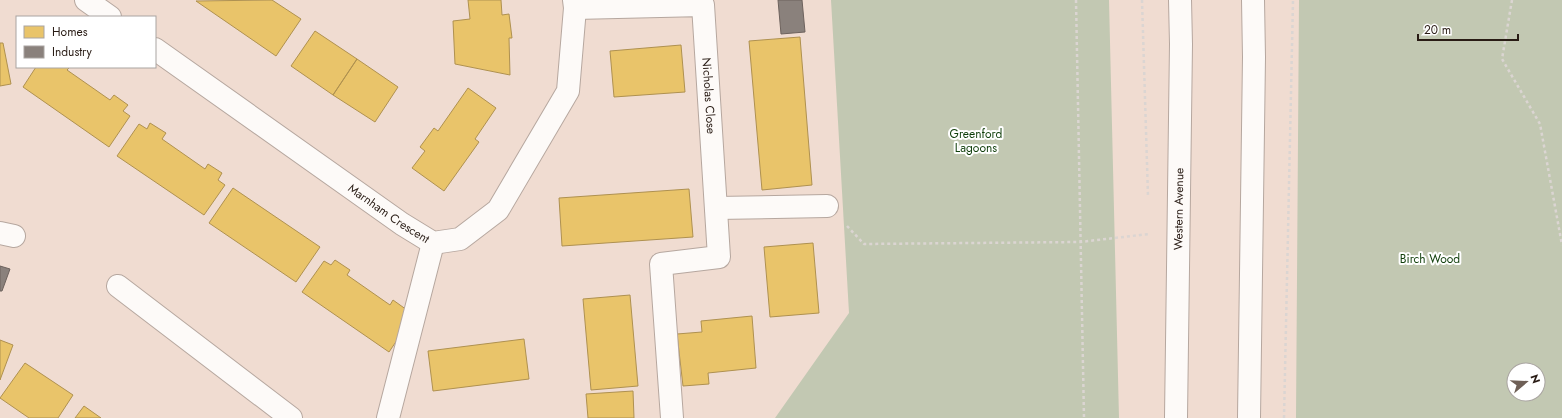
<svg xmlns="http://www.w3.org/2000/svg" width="1562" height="418" viewBox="0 0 1562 418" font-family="Jost,sans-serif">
	<rect width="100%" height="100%" fill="#f0dcd1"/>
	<path fill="#c2c8b2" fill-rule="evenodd" d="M831,0h278l10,418h-344l74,-105z
		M1299,0h263v418h-266zM1514,370h24v24h-24z"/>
	<path fill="#e9c46a" stroke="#af9150" d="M272,0l29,19 -25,37 -80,-55z
		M468,0h33l1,15 7,-1 3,24h-3l1,37 -55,-11 -2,-43 17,-2z
		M315,31l42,28 -24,36 -42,-29z
		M800,37l12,148 -50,5 -13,-149z
		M0,43h3l8,41 -11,2z
		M681,45l4,47 -71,5 -4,-46z
		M357,59l41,28 -23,35 -42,-27z
		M36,67h34l-3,3 43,30 4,-5 14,10 -5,6 7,5 -21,31 -86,-60z
		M468,88l28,20 -21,31 4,3 -35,49 -32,-23 13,-17 -5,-4 14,-19 4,3z
		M150,123l16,10 -4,6 43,30 3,-5 14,9 -4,7 7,5 -21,30 -87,-59 22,-32 8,5z
		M233,188l87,59 -24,35 -87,-59z
		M689,189l4,48 -131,9 -3,-48z
		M813,243l6,70 -49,4 -6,-70z
		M335,260l15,10 -3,5 43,30 3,-5 14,10 3,11 -21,31 -87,-60 22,-31 7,4z
		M630,295l8,91 -47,4 -8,-91z
		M752,316l4,52 -48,5 1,11 -26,2 -6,-52 25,-2 -1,-11z
		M524,339l5,40 -96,12 -5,-40z
		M0,340l13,5 -13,35z
		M25,363l48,32 -15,23h-29l-29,-20z
		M633,391l1,27h-46l-2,-24z
		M84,406l17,12h-26z"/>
	<path fill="#8a817c" stroke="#6d625d" d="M778,0h24l3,32 -24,2z
		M0,266l10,3 -8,22h-2z"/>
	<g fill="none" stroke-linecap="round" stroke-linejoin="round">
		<defs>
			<g id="minor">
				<path d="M86,0l24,17"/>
				<path id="s1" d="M575,8l128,-3 16,252 -58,7 11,154"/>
				<path id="s2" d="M155,49l247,175 31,19 27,-4 38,-29 70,-119 7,-83 -1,-8"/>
				<path d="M716,208l111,-2"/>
				<path d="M0,233l14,3"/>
				<path d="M118,286l173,132"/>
				<path d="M388,418l45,-175"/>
			</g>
			<g id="highway">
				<path id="s3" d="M1176,418l5,-374 -1,-44"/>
				<path d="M1249,418l5,-361 -1,-57"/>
			</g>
		</defs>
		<use href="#minor" stroke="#b6a79f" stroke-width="24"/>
		<use href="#highway" stroke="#b6a79f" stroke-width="24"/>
		<path stroke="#dbd5d2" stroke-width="2.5" stroke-dasharray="3 3" stroke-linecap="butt" d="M1076,0l8,418
			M1142,0l6,196
			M1512,0l-10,59 38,65 22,121
			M847,226l17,18 216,-2 69,-8
			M1284,418l9,-418"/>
		<use href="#minor" stroke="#fdfaf8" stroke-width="22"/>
		<use href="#highway" stroke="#fdfaf8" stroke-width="22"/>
	</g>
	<g text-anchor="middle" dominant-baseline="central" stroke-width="4" stroke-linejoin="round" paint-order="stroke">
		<g font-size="12" fill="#281b14" stroke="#fff">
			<text stroke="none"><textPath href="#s1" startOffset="219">Nicholas Close</textPath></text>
			<text stroke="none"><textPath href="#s3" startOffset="209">Western Avenue</textPath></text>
			<text stroke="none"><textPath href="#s2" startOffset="286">Marnham Crescent</textPath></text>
		</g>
		<g font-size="12" fill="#0f3e0a" stroke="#fff">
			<text x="976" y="134">Greenford<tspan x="976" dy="14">Lagoons</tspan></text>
			<text x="1430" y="259">Birch Wood</text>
		</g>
	</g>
	<rect x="16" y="16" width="140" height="52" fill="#ffffff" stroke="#a9a4a1"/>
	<rect x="24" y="26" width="20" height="12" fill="#e9c46a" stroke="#a9a4a1"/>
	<text x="52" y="36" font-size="12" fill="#281b14">Homes</text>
	<rect x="24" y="46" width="20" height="12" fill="#8a817c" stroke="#a9a4a1"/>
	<text x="52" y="56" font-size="12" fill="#281b14">Industry</text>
	<g transform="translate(1526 382) rotate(71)"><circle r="19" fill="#ffffff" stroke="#a9a4a1"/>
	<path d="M0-3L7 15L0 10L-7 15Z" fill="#6e5f56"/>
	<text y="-6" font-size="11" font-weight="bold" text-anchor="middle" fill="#281b14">N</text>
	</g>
	<path d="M1418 34v6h100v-6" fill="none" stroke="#281b14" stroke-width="2"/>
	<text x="1424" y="34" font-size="12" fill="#281b14" stroke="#ffffff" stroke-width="3" paint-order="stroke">20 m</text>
</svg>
